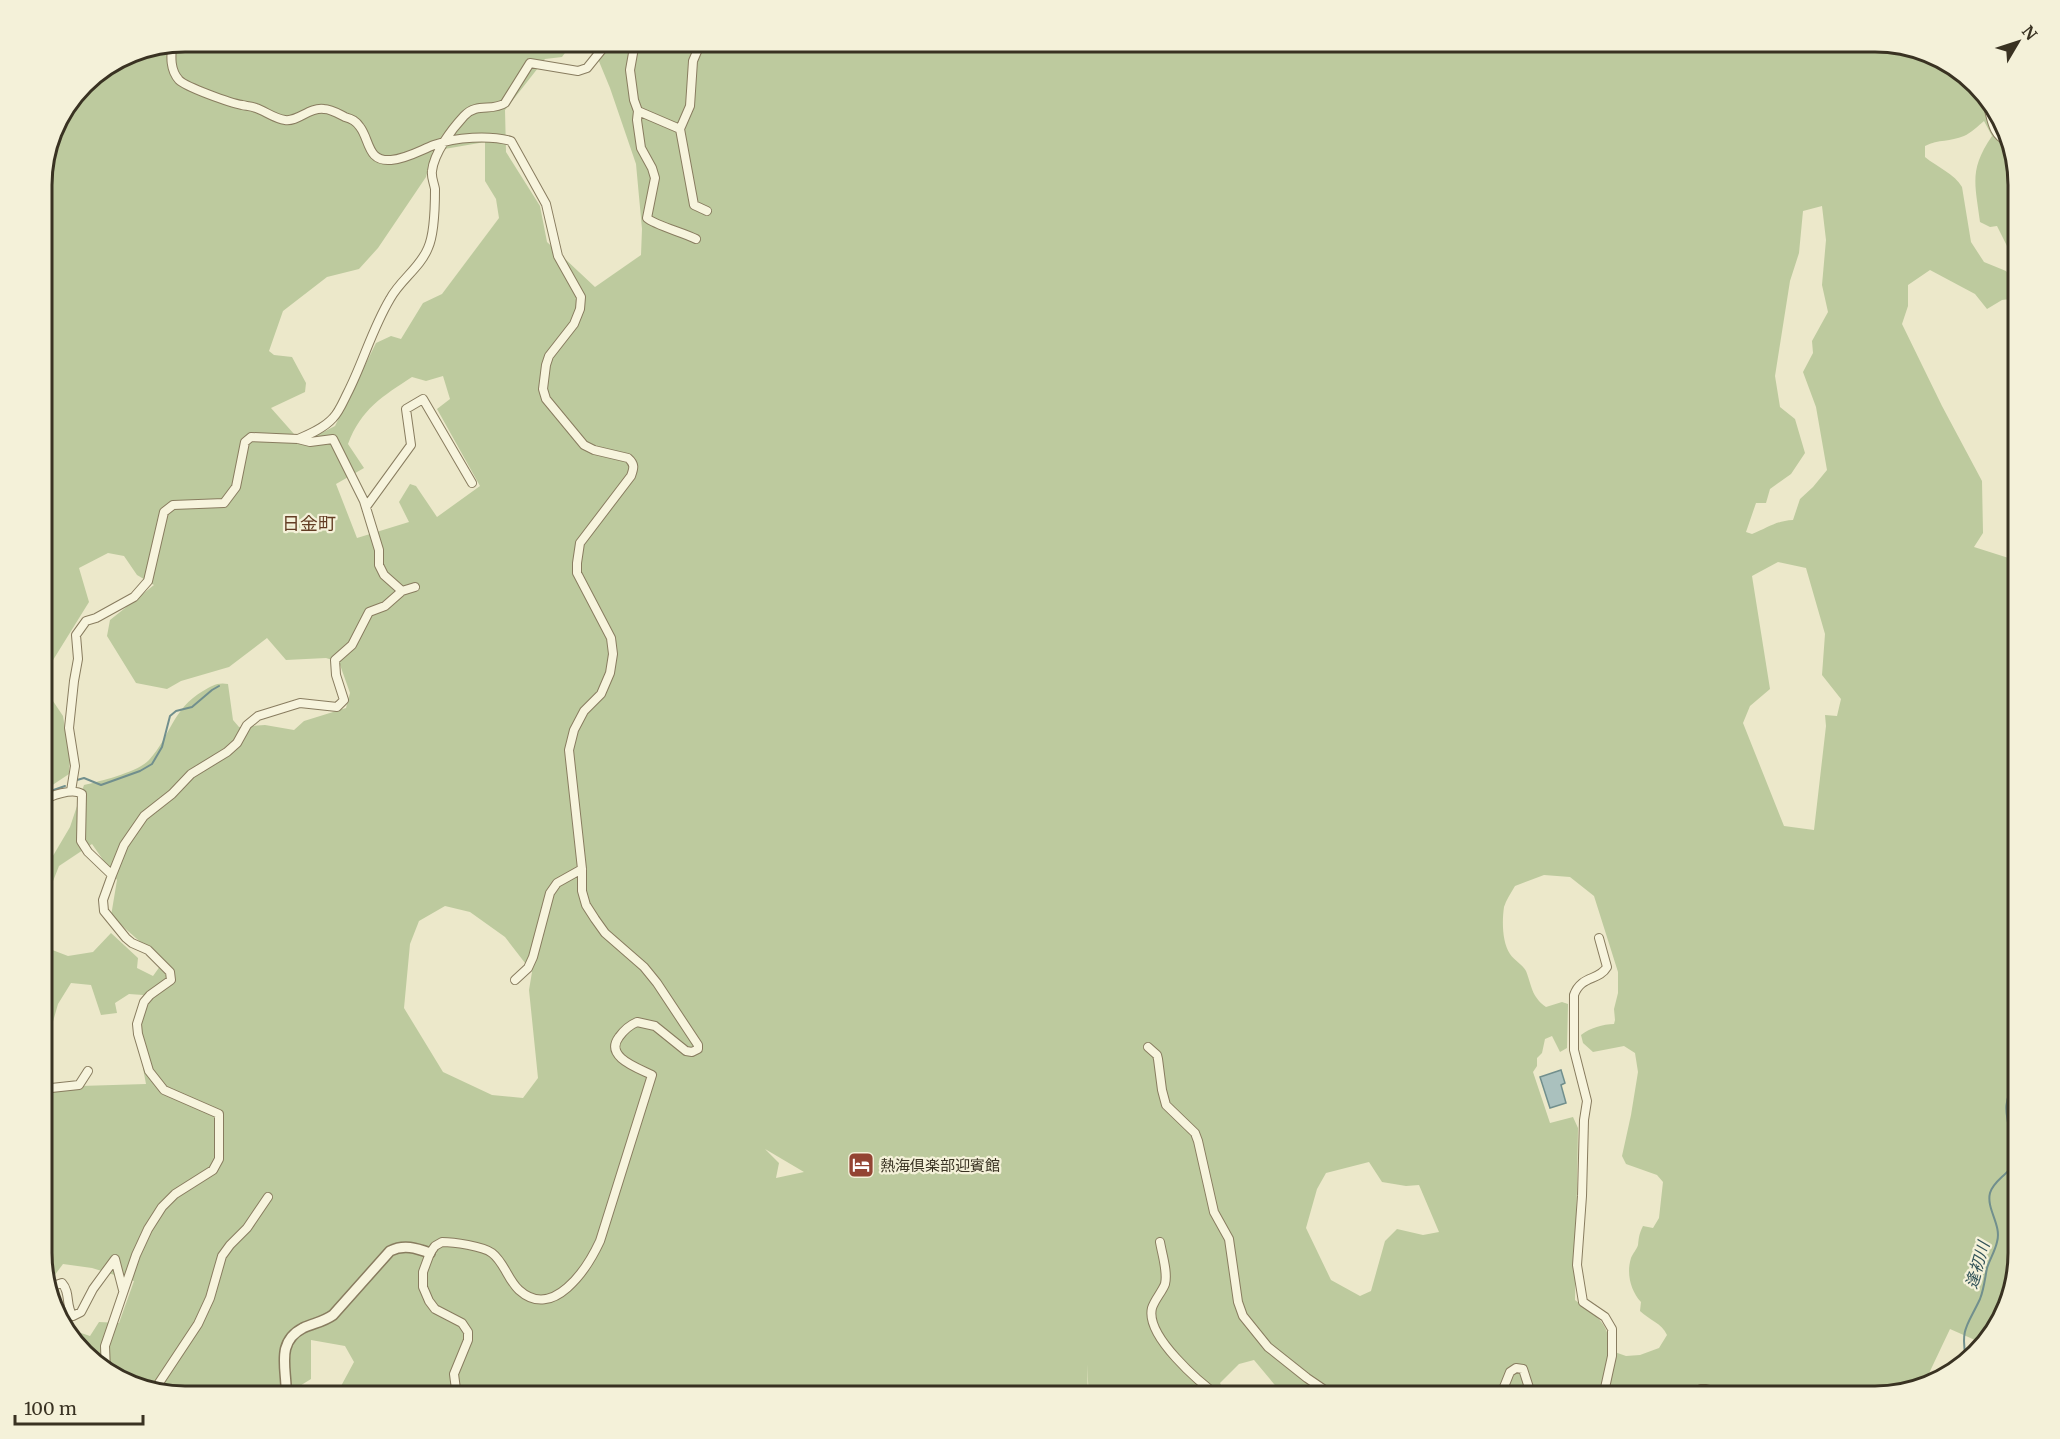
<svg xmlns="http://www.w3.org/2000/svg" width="2060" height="1439" viewBox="0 0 2060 1439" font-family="Merriweather,'Noto Sans JP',serif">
	<rect width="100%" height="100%" fill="#ece8ca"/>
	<path fill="#bdca9e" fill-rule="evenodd" d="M186,42h387l-11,15 -17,2 -40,51 1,42 34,54 7,36 48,45 46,-32 1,-26 -6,-65 -26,-76 -19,-46h1283l47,8 40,22 42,50 15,64v82l-21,-42 -7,1 -10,-5c-5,-39 -11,-52 12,-86l-8,-15c-6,5 -13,12 -20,15 -14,6 -25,3 -39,10v11c12,10 30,17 37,30l9,55 13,20 22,9 12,18v9l-16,2 -15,9 -12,-15 -45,-24 -22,15v21l-6,18 40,82 40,75 1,52 -9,14 44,14v692l-8,46 -22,41 -4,4 -34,-15 -27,57 -49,11h-593l-2,-7 -25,-30 -15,4 -19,19 7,14h-138l-2,-33 1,33h-747l-1,-9 14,-26 -9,-16 -34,-6v39l-29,18h-96l-47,-8 -40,-22 -33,-39 24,8 9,-14 20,1 15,-42 -42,-13 -29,-4 -15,20 -6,-22v-169l38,-7 66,-2 -3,-16 4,-2 -9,-39 8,-28 -3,-4 -14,-1 -14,9 2,10 -16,2 -10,-30 -20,-2 -13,21 -6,21 -10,8v-87l26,10 25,-4 18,-19 27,25 -1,10 16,8 10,-14 -52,-46 6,-36 -25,-36 -33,22 -17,43v-30l5,-13 23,-39 14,-42c17,-4 54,-13 65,-25 22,-24 23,-51 54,-69 9,-5 14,-9 25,-7l5,36 6,7 26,-2 29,5 10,-9 42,-13 4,-15 -11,-31 -13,-4 -40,2 -19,-22 -38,29 -48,14 -14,8 -31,-6 -29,-47 3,-16 44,-35 -17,-10 -13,-19 -16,-3 -29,15 10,34 -44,71 2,19 16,24 7,42 -1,16 -27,18v-38l5,-37 -5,-16v-525l15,-53 34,-45 40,-25zM485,142v39l11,18 3,19 -57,76 -19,9 -22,36 -10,-3 -15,7 -41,83 -33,17 -31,-35 34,-16 1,-9 -14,-26 -18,-2 -5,-4 14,-40 44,-34 32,-8 19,-21 48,-71 7,-26zM1822,206l4,34 -4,45 6,27 -16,29 1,12 -10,19 13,35 11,63 -14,17 -13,12 -7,21c-18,1 -25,8 -41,14l-6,-2 10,-29h10l4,-14 21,-15 14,-21 -10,-34 -15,-12 -5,-31 15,-95 9,-28 4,-42zM443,376l7,23 -13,10 43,77 -43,31 -21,-31 -6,-2 -11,18 10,20 -52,16 -21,-54 28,-16 -16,-24c13,-35 35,-48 64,-67l14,4zM1778,562l28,6 19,66 -3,41 19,24 -4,17 -12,-1 1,11 -12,104 -30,-4 -41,-103 7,-17 20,-17 -18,-113zM1544,875l26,2 24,19 24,76v21l-4,16 1,11 -1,4c-11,0 -24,4 -33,11l2,8 10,9 31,-6 11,7 3,19 -7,43 -9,41 4,8 31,11 6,7 -4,36 -6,10 -10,-2c-4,8 -4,11 -5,19 -1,4 -5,8 -7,13 -5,16 0,33 10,44l-1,9c9,9 22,12 27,24l-8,13 -19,7 -14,1 -17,-6c2,-27 -15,-36 -34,-50l3,-172 -5,-11 -23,6 -17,-51 4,-6v-8l5,-5 3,-14 7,-3 8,16 7,-4 1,-44 -6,-2 -16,5c-15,-11 -14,-21 -20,-36 -4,-7 -12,-11 -16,-17 -8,-12 -8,-33 -6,-47 2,-7 7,-14 11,-21zM445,906l25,6 35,25 27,35 -3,18 9,88 -15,20 -31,-3 -49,-23 -39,-64 6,-64 9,-23zM765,1149l39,23 -28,6 3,-15zM1369,1162l13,20 24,4 13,-1 20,47 -16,3 -26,-6 -12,12 -14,50 -11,5 -29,-16 -25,-52 11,-39 9,-16z"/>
	<path fill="#aac1be" stroke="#718f8d" stroke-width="1.5" d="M1561,1070l4,13 -4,2 5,18 -16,5 -10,-31z"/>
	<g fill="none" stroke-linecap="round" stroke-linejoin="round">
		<path stroke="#718f8d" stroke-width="2" d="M77,780l7,-2 17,7 39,-14 12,-7 10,-17 8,-31 6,-5 16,-4 20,-17 7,-4
			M42,794l23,-8
			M1966,1359c-6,-31 2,-34 14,-60 4,-10 5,-21 7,-31 3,-9 8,-17 10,-26 5,-17 -11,-33 -7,-49 4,-14 21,-19 24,-33 2,-6 0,-11 -2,-18 -6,-28 -11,-40 6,-65"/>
		<defs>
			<path id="minor" d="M635,42l-5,28 4,30 4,11 -1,9 4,28 11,20 3,10 -8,40c7,7 38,15 49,21
				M701,42l-8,19 -3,45 -10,23 14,76 13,6
				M172,45c-1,12 -2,25 7,35 7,7 51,23 63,25 4,1 9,1 14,3 9,3 19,11 29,12 13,2 24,-13 39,-11 7,0 15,5 21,8 7,2 11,4 15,10 10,13 7,35 31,33 15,-1 30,-10 43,-15 22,-8 55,-10 77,-4l35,63 12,52 23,41 -1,12 -6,15 -25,32 -3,9 -3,24 3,10 38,46 10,5 34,8c7,6 6,10 3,18l-51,67 -3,20v10l34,65 2,16 -3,19 -9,21 -17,17 -10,19 -5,20 13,119v22l4,14 9,14 10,14 39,34 13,16 41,62v4l-6,3 -6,-1 -31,-25 -18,-4c-7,3 -13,8 -18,15 -15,20 19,31 33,38l-52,166c-13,28 -47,80 -81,49 -11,-10 -15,-28 -27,-37 -9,-7 -39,-11 -50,-11l-7,4 -5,7 -7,19v15l6,14 6,8 27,14 6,9v8l-14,34 3,23
				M1992,109l-3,1c3,12 5,26 18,31
				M638,111l42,18
				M298,439c12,-5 26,-11 35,-21 6,-6 10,-16 14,-24 16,-31 25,-65 43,-95 10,-19 30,-31 38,-51 6,-13 7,-44 7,-59 -1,-6 -4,-12 -3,-18 2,-18 19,-41 32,-55 13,-14 28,-4 41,-13l25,-40 48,8 9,-3 21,-26
				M366,507l45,-62 -5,-36 17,-10 49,84
				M71,791l4,-25 -6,-38 5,-47 4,-22 -2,-24 10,-14 10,-3 38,-21 14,-16 16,-69 9,-7 51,-2 12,-16 9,-45 6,-5 47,2 12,3 23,-3 31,62 15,49v15l5,10 18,16 13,-4
				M42,802c8,-7 31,-14 40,-8l-1,47 7,11 24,23 -9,25 1,11 22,27 6,5 16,7 22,22 1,8 -21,15 -6,7 -7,22 1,10 11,37 15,19 55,24v45l-6,11 -38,24 -13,13 -14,22 -12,26 -31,91 1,26
				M112,875l12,-30 20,-29 28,-22 19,-20 36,-22 10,-9 10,-18 11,-9 42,-13 37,4 7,-7 -8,-25 -1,-15 17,-15 17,-33 16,-6 17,-15
				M1599,938l8,29c-8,14 -26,8 -33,28v55l13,51 -3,19 -2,76 -5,69 6,37 22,15 7,12v27l-9,41
				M515,980l13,-12 5,-11 17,-64 7,-10 25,-14
				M1148,1047l9,8 1,4 4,31 4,15 29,28 3,8 16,71 15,27 9,63 5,14 25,31 39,31 28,19
				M42,1089l37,-4 9,-14
				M1160,1242c2,12 8,30 5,42 -3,8 -10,15 -13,24 -7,28 48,75 68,89
				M50,1291l3,-5 9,-3c9,10 3,23 11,33l8,-4 12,-23 22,-30 8,31
				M153,1392l45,-68 12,-26 12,-42 8,-11 17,-17 21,-31
				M1500,1397l10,-25 6,-4 7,1 9,28
				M1689,1397l12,-8h5l34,8
				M1750,1397l47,-2 10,2"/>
			<path id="tertiary" d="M286,1397c2,-26 -12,-54 17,-69 11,-5 20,-6 30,-13l57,-64c14,-7 26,-3 40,2"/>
		</defs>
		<use href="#minor" stroke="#887c5f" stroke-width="10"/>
		<use href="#tertiary" stroke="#887c5f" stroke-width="12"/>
		<use href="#minor" stroke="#f7f4dd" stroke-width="8"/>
		<use href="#tertiary" stroke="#f7f4dd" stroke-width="9"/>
	</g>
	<defs>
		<symbol id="hotel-square" viewBox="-11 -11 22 22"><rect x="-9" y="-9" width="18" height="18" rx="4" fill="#934433" stroke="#f4f1d9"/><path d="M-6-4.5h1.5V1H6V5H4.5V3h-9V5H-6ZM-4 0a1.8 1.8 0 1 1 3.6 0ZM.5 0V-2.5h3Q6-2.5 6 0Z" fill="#fff"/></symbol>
	</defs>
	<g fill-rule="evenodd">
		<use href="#hotel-square" x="846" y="1150" width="30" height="30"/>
	</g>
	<g text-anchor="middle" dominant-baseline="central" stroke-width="4.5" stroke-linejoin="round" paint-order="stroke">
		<g font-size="15" fill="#393222" stroke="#f4f1d9" text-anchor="start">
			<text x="880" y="1165">熱海倶楽部迎賓館</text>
		</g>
		<g font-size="16" font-style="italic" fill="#325358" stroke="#f4f1d9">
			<text transform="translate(1977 1265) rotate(-74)">逢初川</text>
		</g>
		<g font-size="18" fill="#633d24" stroke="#f4f1d9">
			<text x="309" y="523">日金町</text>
		</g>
	</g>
	<path d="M0 0H2060V1439H0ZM185 52H1875A133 133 0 0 1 2008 185V1253A133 133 0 0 1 1875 1386H185A133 133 0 0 1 52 1253V185A133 133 0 0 1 185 52Z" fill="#f4f1d9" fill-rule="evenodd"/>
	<path fill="none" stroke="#393222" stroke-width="3" d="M185 52H1875A133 133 0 0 1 2008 185V1253A133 133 0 0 1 1875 1386H185A133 133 0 0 1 52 1253V185A133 133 0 0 1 185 52Z"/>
	<g transform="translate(2018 42) rotate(51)" stroke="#f4f1d9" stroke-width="4.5" paint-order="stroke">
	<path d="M0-4.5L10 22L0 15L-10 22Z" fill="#393222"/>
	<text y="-9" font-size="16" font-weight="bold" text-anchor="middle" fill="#393222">N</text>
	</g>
	<path d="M15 1415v9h128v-9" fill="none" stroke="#393222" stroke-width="3"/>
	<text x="24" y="1415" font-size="18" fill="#393222" stroke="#f4f1d9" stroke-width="4.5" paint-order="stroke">100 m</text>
</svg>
